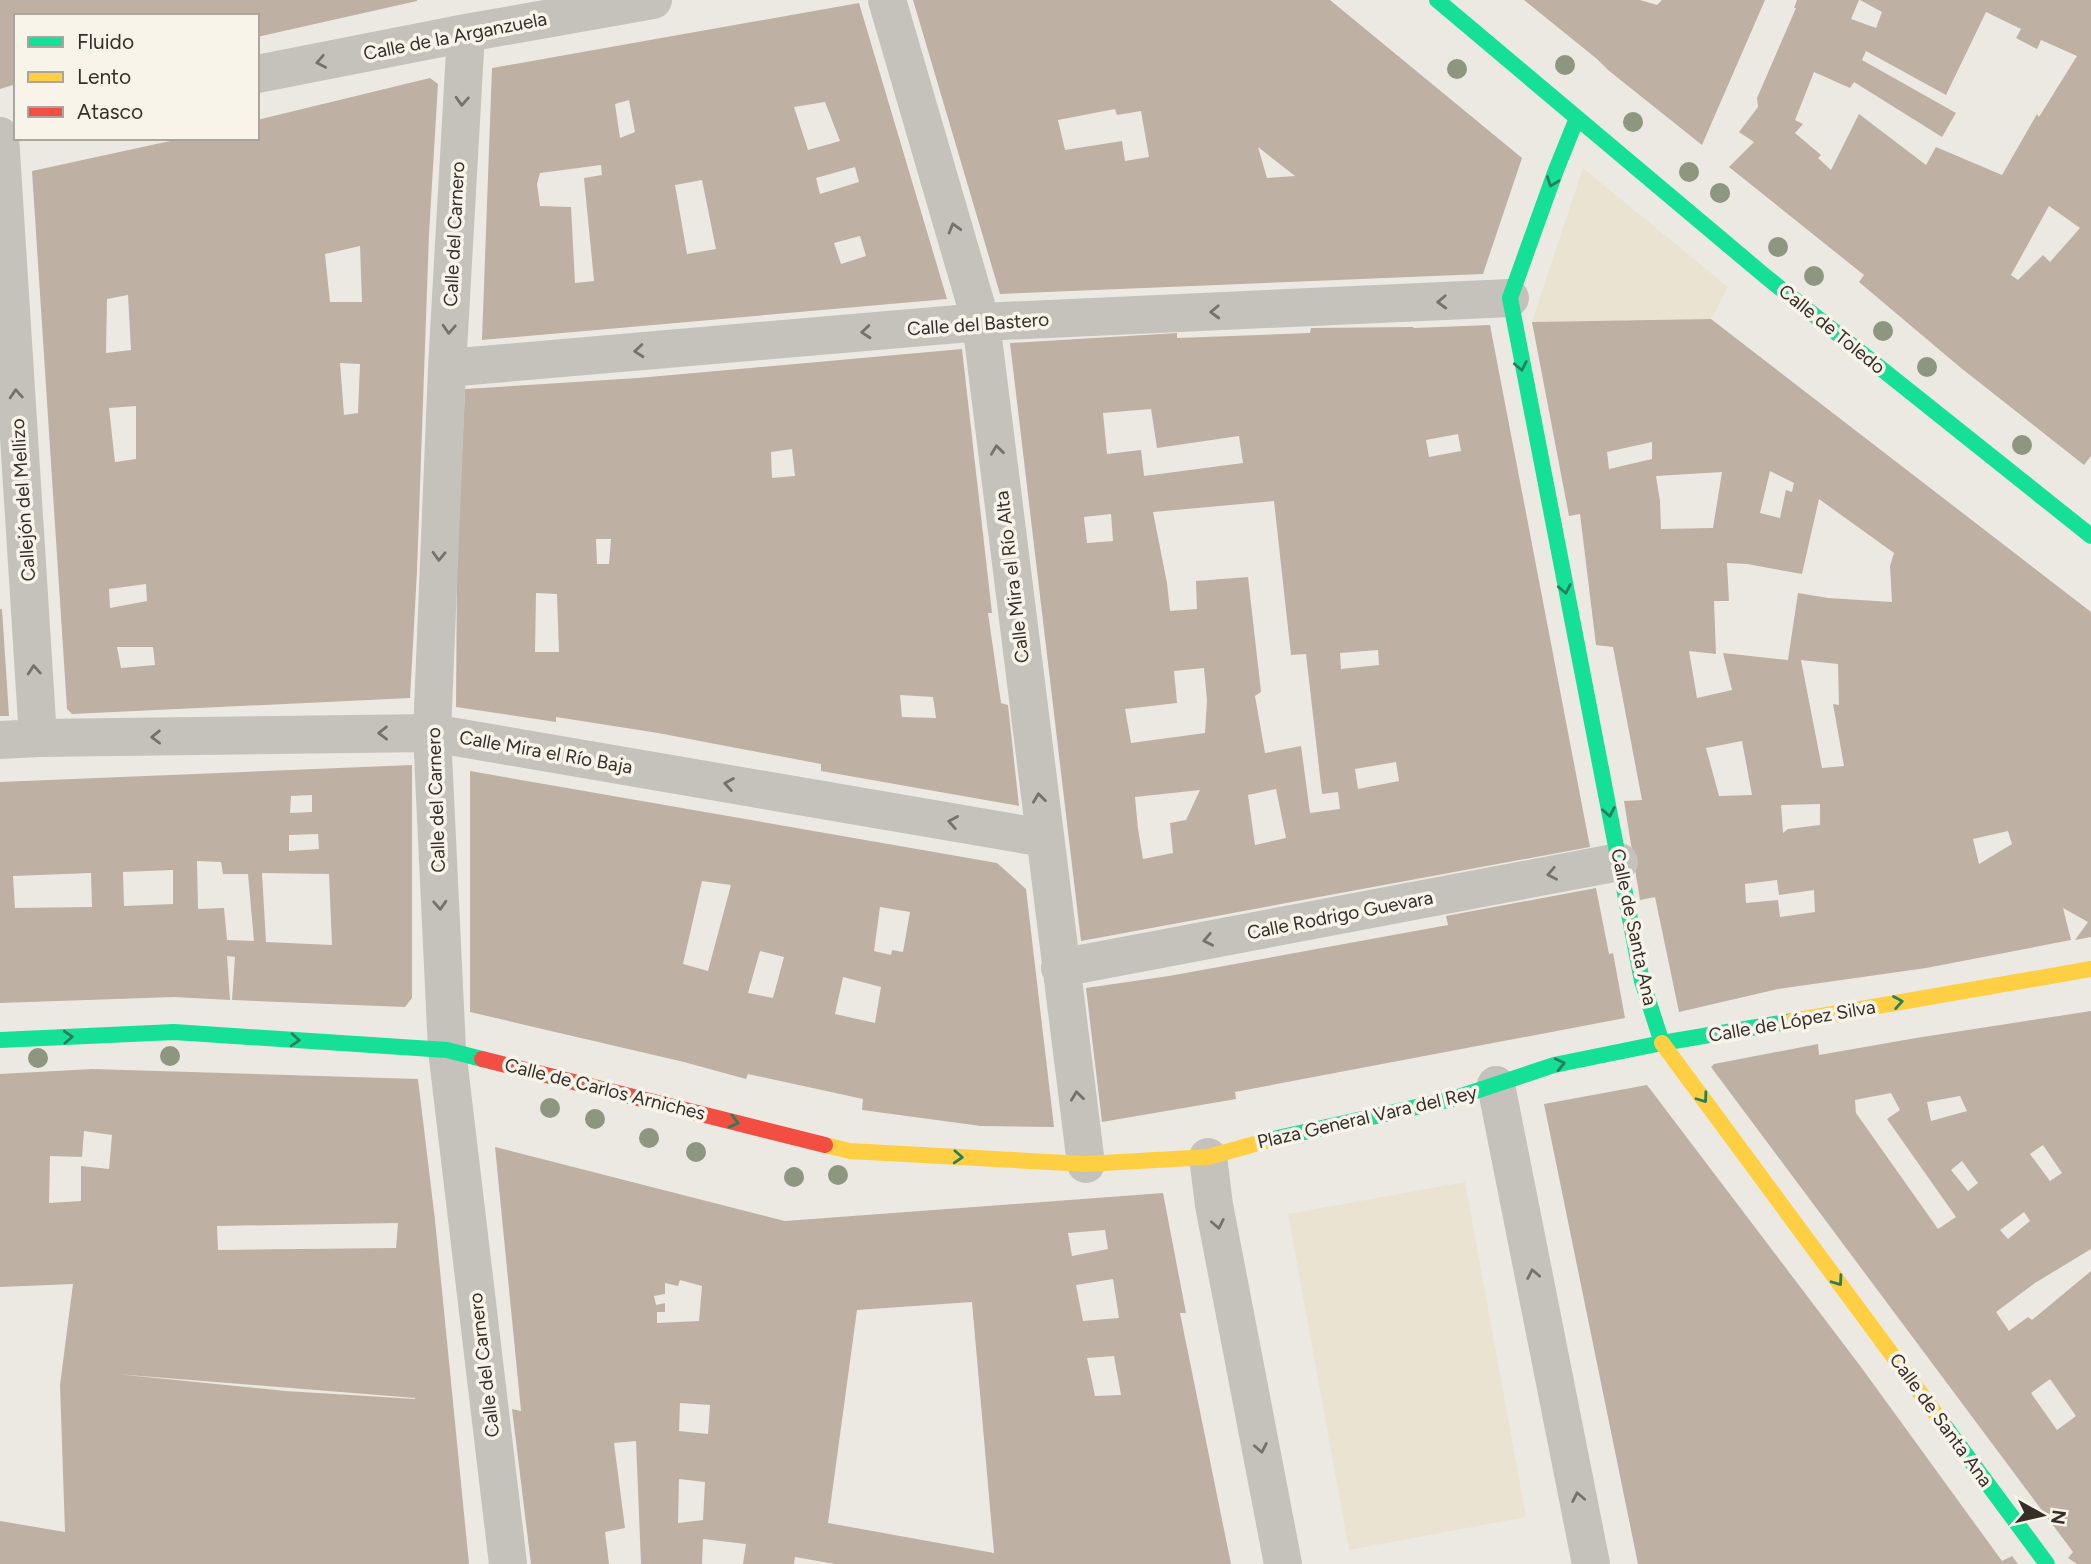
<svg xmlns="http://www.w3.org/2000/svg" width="2091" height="1564" viewBox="0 0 2091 1564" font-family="Figtree,sans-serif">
	<rect width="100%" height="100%" fill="#ece9e2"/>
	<path fill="#eae3d2" d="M1583,168l145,119 -17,32 -179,3z
		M1465,1182l61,335 -177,33 -61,-336z"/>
	<path fill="#bfb0a4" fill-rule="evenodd" d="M0,0h417v1l-160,36v-21h-241v68l-16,5z
		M913,0h417l192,158 -39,116 -483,20zM1115,109l2,6 24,-4 8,46 -24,4 -3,-20 -57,9 -7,-30zM1258,147l37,29 -28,2z
		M1524,0h116l17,5 5,-5h103l-63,145 -94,-75 -11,-11z
		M1797,0h62l-8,19 25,9 6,-16 -22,-12h231v456l-7,9 -123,-97 -102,-86 5,-7 -135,-108 25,-25 -15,-10 19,-25 -1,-9 39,-90h-2zM1986,12l35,17 -5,9 21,11 4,-9 36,16 -38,61 -2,-3 -35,61 -66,-28 -10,18 -67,-51 -28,56 -13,-12 3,-3 -26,-22 8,-9 -8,-4 19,-48 36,16 4,-6 88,55 14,-24 -94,-53 4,-9 80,44zM2049,206l31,22 -30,34 -7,-7 -25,25 -7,-5z
		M859,3l88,296 -465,41 10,-272zM629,100l6,32 -15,6 -5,-34zM825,102l15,39 -32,9 -14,-43zM601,165l1,10 -18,3 10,103 -19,2 -4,-76 -31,-1 -3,-22 3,-11zM855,167l4,15 -39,12 -4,-16zM702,180l14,69 -29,5 -12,-69zM860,236l6,20 -25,8 -7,-21z
		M430,78l8,6 -9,150 -12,337 -7,127 -338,16 -5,-5 -35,-538 152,-33h73v-18zM360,246l2,56h-32l-5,-48zM128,295l3,55 -25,3 1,-54zM340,363l20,1 -2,49 -14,2zM136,406v53l-21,3 -6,-54zM146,584l1,17 -37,7 -1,-19zM117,647h36l2,18 -34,3z
		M1711,319l380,293v325l-16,3 13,-18 -25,-14 8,32 -145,28 -148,21 -99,23 -24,-115 -15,3 -16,-99 18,-1 -29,-153 -17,-2 -16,-131 -11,2 -37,-194zM1652,442v17l-43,10 -2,-17zM1770,471l24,12 -2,9 -6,-2 -6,28 -20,-5zM1722,472l-9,56 -52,1 -1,-28 -4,-25zM1819,499l75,54 -4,13 2,36 -64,-4 -30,-5 -10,67 -65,-7 9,37 -35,8 -8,-47 27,3 -2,-53h15l-2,-38 20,1 55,10zM1801,660l37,4 1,41 -6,-1 11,62 -22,2zM1742,741l10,54 -33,1 -13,-48zM1820,804v21l-32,4 -5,4 -2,-28zM2008,831l4,13 -33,20 -6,-25zM1777,880l2,15 35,-5 1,22 -35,5 -2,-17 -32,3 -1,-19z
		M1490,325l100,522 -509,94 -71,-598 167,-10v5l133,-5 1,-5 102,-1 1,1zM1151,409l6,39 82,-12 4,27 -99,13 -3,-26 -34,4 -4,-41zM1458,434l3,17 -32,6 -3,-17zM1274,501l17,154 15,-1 16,140 16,-2 2,17 -30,4 -9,-67 -36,7 -10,-57 6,-4 -13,-115 -52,4 1,28 -27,2 -3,-28 -14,-71zM1111,514l2,27 -26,2 -3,-26zM1378,650l1,15 -38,4 -1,-16zM1204,668l3,32 -2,33 -74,10 -6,-34 52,-6 -3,-32zM1396,762l3,19 -41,8 -3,-20zM1276,789l10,49 -31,7 -7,-50zM1200,790l-14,30 -16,3 3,30 -30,6 -5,-30 -3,-32z
		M962,349l30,264h-4l13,90 7,2 11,101 -198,-35v-7l-163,-31 -102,-16v5l-100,-15 1,-145 8,-173 173,-11zM792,449l3,27 -23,2 -1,-26zM596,539h15l-2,25h-12zM536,593l21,1 2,58h-24zM900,695l33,2 3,21 -34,-1z
		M0,609h2l7,107h-9z
		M412,765v233l-7,9 -173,-7 3,-43 -8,-1 3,44 -56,-3 -174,6v-221zM312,795v17l-22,1 1,-17zM318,834l1,15 -30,2v-16zM197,861l24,1 2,12h25l6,67 -27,-1 -3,-32 -26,1zM173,870v34l-49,2 -1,-34zM91,873l1,34 -77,1 -2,-32zM262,873l67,1 3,71 -66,-3z
		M470,771l527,92 29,26 28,238 -73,-1 -119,-16 1,-11 -115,-25 -2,5 -62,-17 -214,-50zM702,881l29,4 -23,86 -25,-7zM880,907l30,5 -7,40 -11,-2 -1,5 -17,-4zM760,951l24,6 -11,41 -25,-5zM843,977l38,10 -6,36 -40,-9z
		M1596,888l13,66 4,-1 12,65 -390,74 1,7 -134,23 -16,-134 83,-12 279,-51 -2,-9z
		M2091,1011v238l-56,34 -39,29 13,19 19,-14 4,3 59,-49v293h-14l-9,-6 5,-6 -362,-485 3,-3 104,-20 1,11 97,-17zM1891,1093l9,17 -13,9 69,98 -18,12 -82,-116 -1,-13zM1960,1096l7,15 -36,10 -4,-19zM2043,1145l19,28 -12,8 -20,-27zM1962,1161l16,22 -10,8 -17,-21zM2024,1212l6,9 -22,18 -8,-9zM2050,1379l26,37 -19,14 -26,-37z
		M92,1069l326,10 17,141 34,344h-469v-43l65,11 -5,-147 13,-101 -73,3v-213zM84,1131l28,4 -3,34 -28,-3v35l-32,2 1,-47 32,1zM398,1223l-2,25 -178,2 -1,-24zM116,1374l299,24v1l-129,-8z
		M1647,1085l214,282 141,194 10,-5 6,8h-380l-94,-460z
		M495,1147l290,74 378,-28 23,120h-6l51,251h-396l-40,-7 -1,7h-51l3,-20 -43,-5 -1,25h-61l-5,-123 -22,2 11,85 -20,4 4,32h-78l-19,-155 9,2zM1105,1230l3,19 -36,7 -4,-23zM1113,1279l6,39 -36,3 -7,-36zM680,1280l22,6 -3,35 -42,2v-11h8v-9l-9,2 -2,-9 11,-2v-11l13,3zM972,1302l22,251 -166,-30 29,-213zM1114,1356l7,39 -26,1 -8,-38zM680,1403l30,2 -2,29 -29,-3zM679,1479l26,3 -2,38 -25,3z"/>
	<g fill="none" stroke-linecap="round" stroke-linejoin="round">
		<path stroke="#c5c1bb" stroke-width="38" d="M887,0l94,322 105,842
			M466,33l-19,335 -15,365 15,317 61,514
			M257,74l209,-41 187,-33
			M0,136l38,602
			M447,368l534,-46 529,-24
			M0,740l38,-2 394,-5 612,105
			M1060,968l559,-106
			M1496,1085l95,479
			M1208,1157l6,48 69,359"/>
		<path stroke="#16e098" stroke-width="16" d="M1437,0l328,276 326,260
			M1577,118l-21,52 -46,128 132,683 20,62
			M0,1040l174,-8 273,18 35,9
			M1269,1140l183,-41 102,-34 108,-22 130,-22
			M1941,1421l106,143"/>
		<path stroke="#ffcf43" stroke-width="16" d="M1792,1021l299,-52
			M1662,1043l279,378
			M825,1145l25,6 236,13 122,-7 61,-17"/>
		<path stroke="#f24e42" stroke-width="16" d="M482,1059l343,86"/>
	</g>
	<g fill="#8d967f">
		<circle cx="1565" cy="65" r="10"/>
		<circle cx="1457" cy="69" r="10"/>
		<circle cx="1633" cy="122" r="10"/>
		<circle cx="1689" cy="172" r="10"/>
		<circle cx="1720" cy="193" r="10"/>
		<circle cx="1778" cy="247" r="10"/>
		<circle cx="1814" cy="276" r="10"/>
		<circle cx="1883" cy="331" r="10"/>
		<circle cx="1927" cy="367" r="10"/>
		<circle cx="2022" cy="445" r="10"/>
		<circle cx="170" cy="1056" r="10"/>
		<circle cx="38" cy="1058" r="10"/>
		<circle cx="550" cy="1108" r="10"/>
		<circle cx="595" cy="1119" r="10"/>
		<circle cx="649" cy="1138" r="10"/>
		<circle cx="696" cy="1152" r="10"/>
		<circle cx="838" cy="1175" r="10"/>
		<circle cx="794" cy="1177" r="10"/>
	</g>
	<defs><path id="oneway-chevron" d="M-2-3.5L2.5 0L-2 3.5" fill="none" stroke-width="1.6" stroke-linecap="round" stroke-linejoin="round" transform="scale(1.75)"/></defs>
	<g stroke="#76716b">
		<use href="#oneway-chevron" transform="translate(321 62) rotate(169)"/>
		<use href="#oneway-chevron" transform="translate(462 101) rotate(93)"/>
		<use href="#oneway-chevron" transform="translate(954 228) rotate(-106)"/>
		<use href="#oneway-chevron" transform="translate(1442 302) rotate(178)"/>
		<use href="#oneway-chevron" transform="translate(1215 312) rotate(178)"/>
		<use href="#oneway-chevron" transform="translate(449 329) rotate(93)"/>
		<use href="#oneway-chevron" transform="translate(866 332) rotate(175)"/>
		<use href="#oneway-chevron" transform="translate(639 351) rotate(175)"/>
		<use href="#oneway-chevron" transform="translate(16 394) rotate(-94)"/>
		<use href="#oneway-chevron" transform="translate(997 450) rotate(-97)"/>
		<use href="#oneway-chevron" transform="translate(439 556) rotate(92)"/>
		<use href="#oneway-chevron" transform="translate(34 670) rotate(-94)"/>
		<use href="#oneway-chevron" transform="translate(383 733) rotate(179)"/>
		<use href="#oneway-chevron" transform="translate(156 737) rotate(179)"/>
		<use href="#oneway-chevron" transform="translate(729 784) rotate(-170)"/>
		<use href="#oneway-chevron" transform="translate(1039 798) rotate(-97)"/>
		<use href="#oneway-chevron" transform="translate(953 822) rotate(-170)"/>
		<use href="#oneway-chevron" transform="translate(1552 874) rotate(169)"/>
		<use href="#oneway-chevron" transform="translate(440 905) rotate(87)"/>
		<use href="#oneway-chevron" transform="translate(1208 940) rotate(169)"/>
		<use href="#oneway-chevron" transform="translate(1077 1096) rotate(-97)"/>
		<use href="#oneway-chevron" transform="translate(1218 1224) rotate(79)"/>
		<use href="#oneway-chevron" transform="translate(1533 1274) rotate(-101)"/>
		<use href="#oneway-chevron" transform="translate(1261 1448) rotate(79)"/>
		<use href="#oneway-chevron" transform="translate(1578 1497) rotate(-101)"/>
	</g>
	<g stroke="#287f5b">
		<use href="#oneway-chevron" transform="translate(1552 182) rotate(110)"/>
		<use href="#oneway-chevron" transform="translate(1521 366) rotate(79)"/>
		<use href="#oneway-chevron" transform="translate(1565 589) rotate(79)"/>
		<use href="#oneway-chevron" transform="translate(1609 812) rotate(79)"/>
		<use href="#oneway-chevron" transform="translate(1898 1002) rotate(-10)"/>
		<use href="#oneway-chevron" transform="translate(68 1037) rotate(-3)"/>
		<use href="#oneway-chevron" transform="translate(295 1040) rotate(4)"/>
		<use href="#oneway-chevron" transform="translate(1560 1064) rotate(-13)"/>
		<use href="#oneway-chevron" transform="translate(1703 1098) rotate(54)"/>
		<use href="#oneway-chevron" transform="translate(734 1122) rotate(14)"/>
		<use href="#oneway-chevron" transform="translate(958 1157) rotate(3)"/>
		<use href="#oneway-chevron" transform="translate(1838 1281) rotate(54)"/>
	</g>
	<g text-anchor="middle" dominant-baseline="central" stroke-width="7" stroke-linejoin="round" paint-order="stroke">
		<g font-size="19" fill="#362f29" stroke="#f9f4ea">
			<text transform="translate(455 36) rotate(-11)">Calle de la Arganzuela</text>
			<text transform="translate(454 234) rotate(-87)">Calle del Carnero</text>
			<text transform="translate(978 324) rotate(-4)">Calle del Bastero</text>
			<text transform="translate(1832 329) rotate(39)">Calle de Toledo</text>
			<text transform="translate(23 500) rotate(-94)">Callejón del Mellizo</text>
			<text transform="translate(1012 577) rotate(-97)">Calle Mira el Río Alta</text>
			<text transform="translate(546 752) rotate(10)">Calle Mira el Río Baja</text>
			<text transform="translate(436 800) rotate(-92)">Calle del Carnero</text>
			<text transform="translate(1340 915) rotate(-11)">Calle Rodrigo Guevara</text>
			<text transform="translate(1634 927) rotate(78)">Calle de Santa Ana</text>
			<text transform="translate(1792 1021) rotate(-10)">Calle de López Silva</text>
			<text transform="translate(605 1089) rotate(14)">Calle de Carlos Arniches</text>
			<text transform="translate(1367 1117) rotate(-13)">Plaza General Vara del Rey</text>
			<text transform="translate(484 1365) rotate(-97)">Calle del Carnero</text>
			<text transform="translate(1941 1420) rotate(54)">Calle de Santa Ana</text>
		</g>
	</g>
	<rect x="14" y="14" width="245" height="126" fill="#f9f4ea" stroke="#aba59d" stroke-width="2"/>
	<rect x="28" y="37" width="35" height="10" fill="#16e098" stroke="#aba59d" stroke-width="2"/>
	<text x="77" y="49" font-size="21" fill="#362f29">Fluido</text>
	<rect x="28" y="72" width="35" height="10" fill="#ffcf43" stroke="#aba59d" stroke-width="2"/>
	<text x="77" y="84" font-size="21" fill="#362f29">Lento</text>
	<rect x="28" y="107" width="35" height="10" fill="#f24e42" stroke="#aba59d" stroke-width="2"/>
	<text x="77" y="119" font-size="21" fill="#362f29">Atasco</text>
	<g transform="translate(2042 1515) rotate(98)" stroke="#f9f4ea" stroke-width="5" paint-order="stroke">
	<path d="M0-5L12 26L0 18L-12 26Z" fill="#362f29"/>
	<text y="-10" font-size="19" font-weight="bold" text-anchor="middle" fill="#362f29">N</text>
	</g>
</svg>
